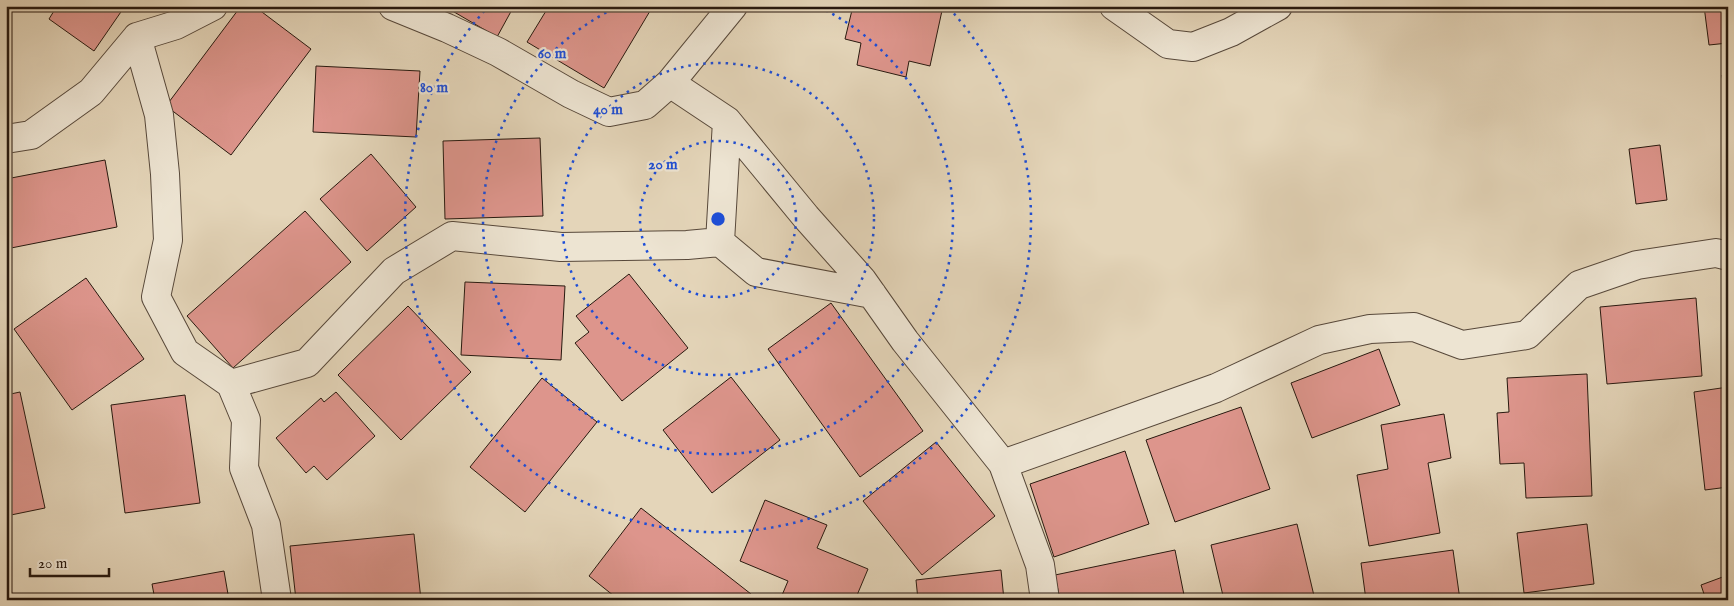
<svg xmlns="http://www.w3.org/2000/svg" width="1734" height="606" viewBox="0 0 1734 606" font-family="'IM FELL English',serif">
	<rect width="100%" height="100%" fill="#e4d5b9"/>
	<filter id="stains"><feTurbulence type="fractalNoise" baseFrequency=".004" numOctaves="4"/><feColorMatrix values="0 0 0 0 .2 0 0 0 0 .09 0 0 0 0 .02 0 0 0 .5 -.17"/></filter>
	<radialGradient id="worn" r=".72"><stop offset=".6" stop-color="#630" stop-opacity="0"/><stop offset="1" stop-color="#630" stop-opacity=".3"/></radialGradient>
	<path fill="#dd958c" stroke="#28190f" d="M57,6h68l-31,45 -45,-32z
		M241,6h13l57,43 -80,106 -65,-49z
		M451,6h63l-17,31 -48,-28z
		M549,6h104l-49,82 -77,-46z
		M853,6h90l-13,60 -21,-5 -3,16 -49,-12 4,-22 -16,-4z
		M1704,6h24v37l-19,2z
		M316,66l104,5 -4,66 -103,-5z
		M1728,74v48l-6,-47z
		M540,138l3,78 -98,3 -2,-78z
		M1660,145l7,55 -31,4 -7,-55z
		M371,154l45,53 -49,44 -47,-52z
		M105,160l12,67 -111,22v-70z
		M305,211l46,51 -118,106 -46,-52z
		M629,274l59,74 -66,53 -47,-58 14,-11 -13,-16z
		M86,278l58,81 -72,51 -58,-81z
		M465,282l100,4 -4,74 -100,-5z
		M1696,298l6,78 -95,8 -7,-77z
		M831,303l92,128 -63,46 -92,-128z
		M408,306l63,66 -70,68 -63,-65z
		M1379,349l21,56 -88,33 -21,-55z
		M1587,374l5,122 -66,2 -2,-35 -24,1 -3,-51 12,-1 -2,-34z
		M731,377l49,63 -68,53 -49,-63z
		M542,378l55,44 -72,90 -55,-45z
		M1728,387v100l-23,3 -11,-98z
		M20,392l25,116 -39,8v-121z
		M336,392l39,44 -48,44 -13,-14 -8,7 -30,-35 45,-40 3,4z
		M185,395l15,108 -75,10 -14,-108z
		M1241,407l29,82 -95,33 -29,-82z
		M1444,414l7,44 -23,5 12,70 -71,13 -12,-71 31,-6 -7,-44z
		M936,442l59,74 -73,59 -59,-74z
		M1125,451l24,73 -95,33 -24,-73z
		M765,500l62,25 -10,23 51,21 -13,31h-75l8,-19 -48,-20z
		M641,508l110,86 -4,6h-128l-30,-24z
		M1297,524l18,76h-91l-13,-55z
		M1587,524l7,60 -70,9 -7,-60z
		M414,534l7,66h-125l-6,-54z
		M1175,550l10,50h-125l-5,-25z
		M1453,550l7,50h-94l-5,-37z
		M1001,570l3,30h-86l-2,-20z
		M224,571l5,29h-74l-3,-16z
		M1728,575v25h-22l-5,-15z"/>
	<g fill="none" stroke-linecap="round" stroke-linejoin="round">
		<defs>
			<path id="minor" d="M393,6l54,22 51,24 73,42 38,18 36,-7 25,-22 63,-77
				M1114,6l54,38 25,3 38,-15 47,-26
				M137,37l22,78 6,59 3,66 -12,57 29,55 46,32 15,36 -2,48 22,57 11,75
				M670,83l57,38 79,96 56,63 43,61 98,123 37,101 5,35
				M6,139l25,-4 60,-43 46,-55 39,-12 37,-19
				M720,242l7,-121
				M231,384l76,-21 87,-92 58,-35 109,11 126,-2 33,-3 36,30 116,22
				M1003,464l213,-76 103,-48 51,-11 44,-2 48,18 65,-10 52,-50 58,-20 79,-12 12,3"/>
		</defs>
		<use href="#minor" stroke="#57483a" stroke-width="30"/>
		<use href="#minor" stroke="#ede4d2" stroke-width="28"/>
	</g>
	<g fill="none" stroke="#1d4ed8" stroke-width="2.5" stroke-dasharray="2.5 5">
		<circle cx="718" cy="219" r="78"/>
		<circle cx="718" cy="219" r="156"/>
		<path d="M819 7A235 235 0 1 1 617 7"/>
		<path d="M949 8A313 313 0 1 1 487 8"/>
	</g>
	<circle cx="718" cy="219" r="8" fill="#1d4ed8" stroke="#ede4d2" stroke-width="2.5"/>
	<g font-size="15" text-anchor="middle" font-weight="bold" fill="#1d4ed8" stroke="#ede4d2" stroke-width="4.5" stroke-linejoin="round" paint-order="stroke">
		<text x="552" y="58">60 m</text>
		<text x="434" y="92">80 m</text>
		<text x="608" y="114">40 m</text>
		<text x="663" y="169">20 m</text>
	</g>
	<rect width="1734" height="606" fill="none" stroke="#e4d5b9" stroke-width="25"/>
	<rect x="8" y="8" width="1719" height="591" fill="none" stroke="#28190f" stroke-width="2.5"/>
	<rect x="12" y="12" width="1709" height="581" fill="none" stroke="#28190f"/>
	<path d="M30 568v8h79v-8" fill="none" stroke="#28190f" stroke-width="2.5"/>
	<text x="38" y="568" font-size="15" fill="#28190f" stroke="#ede4d2" stroke-width="4" paint-order="stroke">20 m</text>
	<rect width="100%" height="100%" filter="url(#stains)"/>
	<rect width="100%" height="100%" fill="url(#worn)"/>
</svg>
